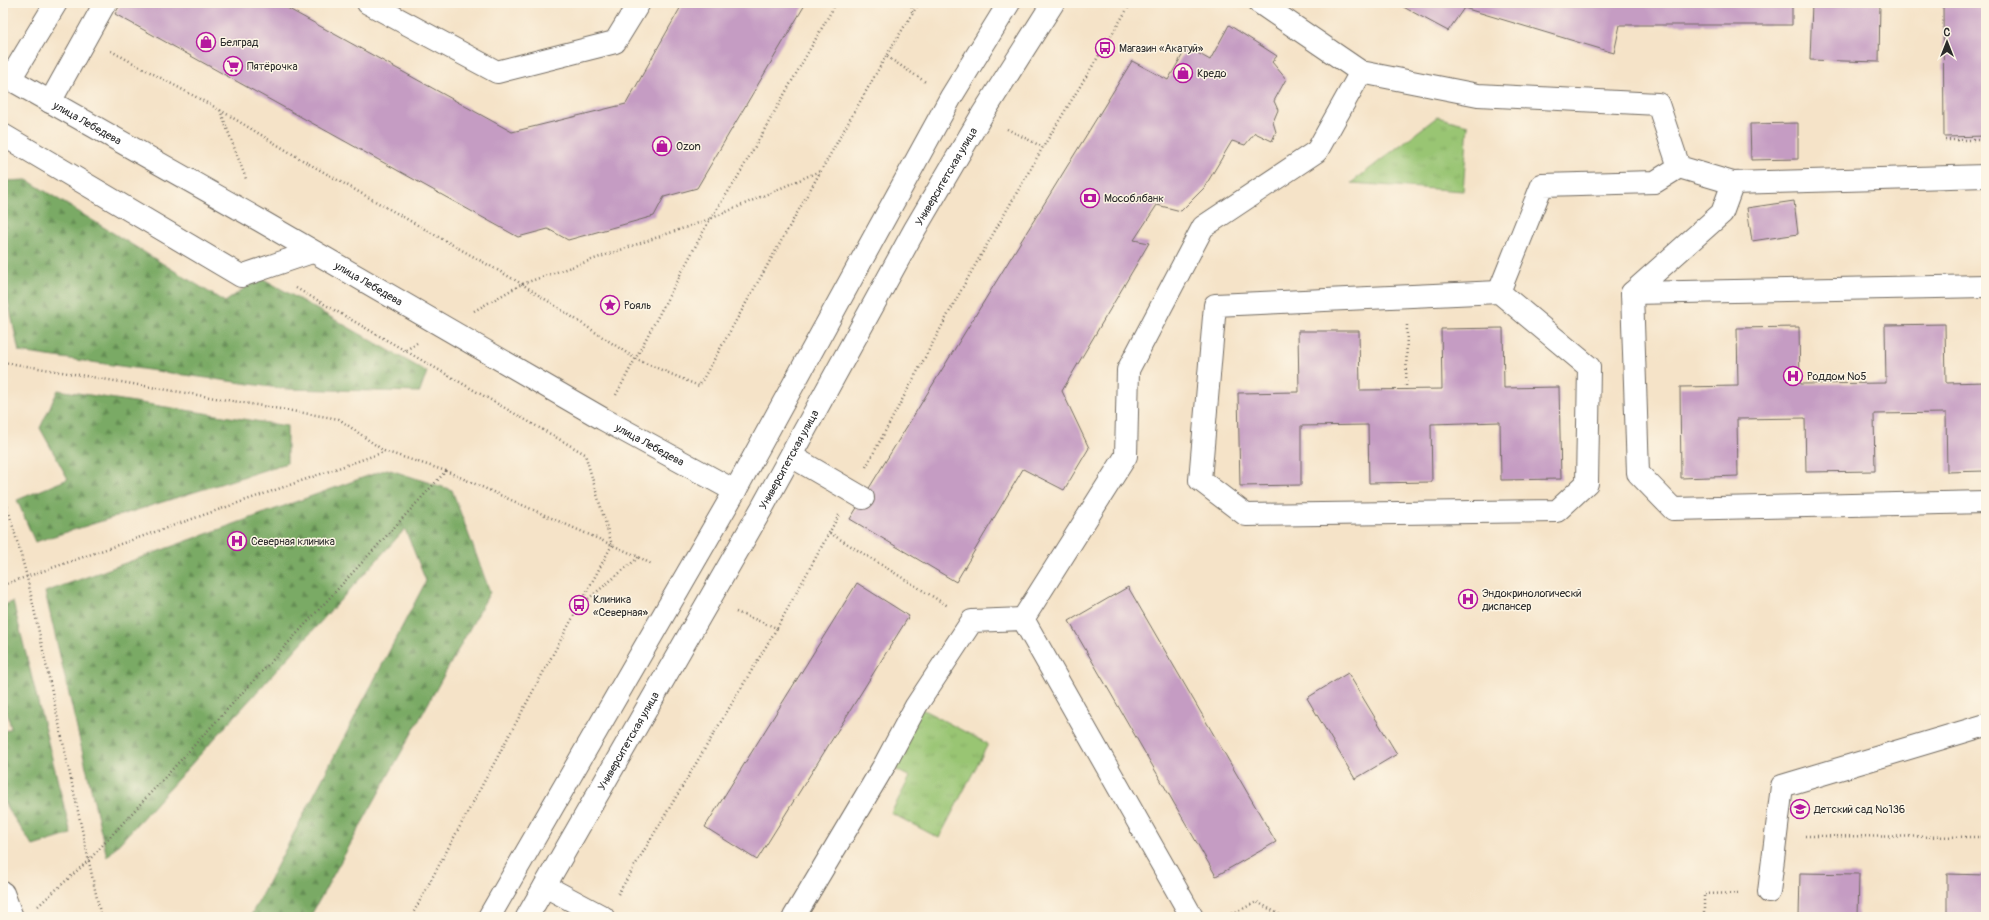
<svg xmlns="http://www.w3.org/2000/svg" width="1989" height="920" viewBox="0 0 1989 920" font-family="Pangolin,sans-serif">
	<defs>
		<pattern id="forest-firs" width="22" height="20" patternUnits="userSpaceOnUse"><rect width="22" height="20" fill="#7aaa65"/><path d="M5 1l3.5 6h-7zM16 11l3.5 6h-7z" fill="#648b53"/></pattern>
		<pattern id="park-tufts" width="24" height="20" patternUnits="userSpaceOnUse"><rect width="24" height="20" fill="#99c573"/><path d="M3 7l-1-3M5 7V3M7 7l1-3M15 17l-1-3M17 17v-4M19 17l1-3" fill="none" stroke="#84a964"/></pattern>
	</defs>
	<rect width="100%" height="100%" fill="#fcf5e5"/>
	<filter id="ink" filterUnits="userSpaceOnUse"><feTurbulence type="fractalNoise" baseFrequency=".025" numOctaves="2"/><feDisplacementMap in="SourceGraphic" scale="8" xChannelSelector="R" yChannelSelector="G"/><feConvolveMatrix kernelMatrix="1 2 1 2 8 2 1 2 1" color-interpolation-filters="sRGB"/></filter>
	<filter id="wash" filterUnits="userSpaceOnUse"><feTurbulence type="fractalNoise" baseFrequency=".012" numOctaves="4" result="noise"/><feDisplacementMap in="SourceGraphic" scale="16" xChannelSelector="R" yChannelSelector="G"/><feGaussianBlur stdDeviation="0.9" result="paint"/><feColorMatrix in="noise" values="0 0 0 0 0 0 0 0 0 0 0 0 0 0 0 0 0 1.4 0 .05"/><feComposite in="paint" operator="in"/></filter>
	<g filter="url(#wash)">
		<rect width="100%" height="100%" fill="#f5e3c8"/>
		<path fill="url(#forest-firs)" stroke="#526a48" d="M27,180l198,122 35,-25 167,95 -7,20 -134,-3 -267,-37 -16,-75v-96z
			M58,390l229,36v37l-252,79 -18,-42 51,-21 -28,-51z
			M387,469l65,21 38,102 -180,325h-60l176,-336 -21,-52 -298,328 -62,-265z
			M13,602l58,232 -38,12 -30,-44v-70l8,-4 -8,-30v-93z"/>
		<path fill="url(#park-tufts)" stroke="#62784f" d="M1437,117l31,8 -5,66 -112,-8z
			M916,706l72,38 -49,94 -48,-25 19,-36 -25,-13z"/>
		<g id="blocks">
			<path fill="#c59cc3" d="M121,3h157l234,129 114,-28 57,-101h123l-109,185 -33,9 -10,19 -86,24 -20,-11 -30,8 -403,-223z
				M1396,3h396v22h-172l-6,28 -150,-45 -16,23z
				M1812,3h68l-1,59 -69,-2z
				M1943,3h43v133l-42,1z
				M1229,25l48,31 -5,6 14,17 -12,22 4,9 -5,12 3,10 -4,9 -17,-8 -10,12 -13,-4 -28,47 -23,23 -24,-6 -23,35 15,3 -87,148 27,57 -25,42 -41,-21 -67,113 -106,-63 282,-458 36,19 19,-33 23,13z
				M1798,123v36l-47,1 -1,-36z
				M1794,201l4,33 -46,7 -5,-33z
				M1945,324l1,59 40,-1v89l-39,1 -1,-59 -72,1 1,57 -69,1 -1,-54 -68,1 1,57 -57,2 -1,-91 58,-1 -1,-58 62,-1 1,57 86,-1 -1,-58z
				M1503,328l1,60 55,-1 2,92 -60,1 -1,-58 -69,2 1,58 -63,1 -1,-58 -67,1v59l-61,1 -2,-93 61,-1 -1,-61h61l1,59 82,-1 -1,-60z
				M857,583l52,33 -152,244 -52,-33z
				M1128,587l148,255 -60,34 -147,-255z
				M1348,673l49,81 -42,25 -48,-81z
				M1800,873l59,1 -1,43h-59z
				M1947,874l39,1v42h-39z"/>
		</g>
	</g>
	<g filter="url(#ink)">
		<use href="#blocks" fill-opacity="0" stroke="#726b62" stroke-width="1"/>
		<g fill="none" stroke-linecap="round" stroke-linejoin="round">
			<defs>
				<g id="minor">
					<path d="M368,3l129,69 118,-30 24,-39"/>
					<path d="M1260,3l101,69 117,23 180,9 21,63 54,16 253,-7"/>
					<path id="s1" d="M3,75l258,146 342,198 132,72"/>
					<path d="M10,79l46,-76"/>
					<path d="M50,102l55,-99"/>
					<path d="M3,135l238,141 71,-24"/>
					<path d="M1733,183l-11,30 -90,80 6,180 35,36 313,-7"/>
					<path d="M1499,292l90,75 -2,116 -30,28 -311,4 -46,-35 15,-175z"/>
					<path d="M1499,292l43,-107 113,-3 24,-15"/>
					<path d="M1632,293l354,-7"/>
					<path d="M791,456l72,42"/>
					<path d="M1023,619l103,-163 2,-86 75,-143 114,-76 44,-79"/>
					<path d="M545,886l58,31"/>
					<path d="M1769,892l13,-106 204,-61"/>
					<path d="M3,893l9,24"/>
					<path d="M794,917l91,-153 31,-58 56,-85 51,-2 169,298"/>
				</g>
				<g id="major">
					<path d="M489,917l246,-426 216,-394 58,-94"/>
					<path id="s2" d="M527,917l235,-409 153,-279 67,-114 71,-112"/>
				</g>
			</defs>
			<use href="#minor" stroke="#726b62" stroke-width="24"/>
			<use href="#major" stroke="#726b62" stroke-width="24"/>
			<path stroke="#726b62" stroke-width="2.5" stroke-dasharray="1 3" stroke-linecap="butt" d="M912,3v9
				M919,3l-33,53 41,27
				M111,51l109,59 26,69
				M220,110l84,51 218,123 114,75 63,27 187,-330
				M1007,129l36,18
				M1945,140h41
				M296,288l289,166 27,91 -201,372
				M474,311l48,-27 188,-65 110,-48
				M406,350l11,-7
				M3,362l336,57 45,32 62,20
				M1406,390l1,-65
				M616,395l94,-176 26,-39 100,-177
				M866,467l99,-184 78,-136 88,-144
				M3,491l24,86 74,340
				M830,533l118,73
				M3,585l381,-133
				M582,604l57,-47
				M736,612l41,16 62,-113
				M1805,836l181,1
				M618,894l159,-266
				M38,906l51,-46 357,-389 193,86 12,7
				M1225,917l32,-15 27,15
				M1704,917v-23l37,-1"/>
			<use href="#minor" stroke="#fff" stroke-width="22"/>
			<use href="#major" stroke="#fff" stroke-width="22"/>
		</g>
	</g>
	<defs>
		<symbol id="shop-ring" viewBox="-11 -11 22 22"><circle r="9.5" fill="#fcf5e5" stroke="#b5179e" stroke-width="1.5"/><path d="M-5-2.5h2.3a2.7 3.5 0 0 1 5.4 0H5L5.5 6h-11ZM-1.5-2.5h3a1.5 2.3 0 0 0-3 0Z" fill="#b5179e"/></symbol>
		<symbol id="bus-ring" viewBox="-11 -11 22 22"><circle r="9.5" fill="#fcf5e5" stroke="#b5179e" stroke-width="1.5"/><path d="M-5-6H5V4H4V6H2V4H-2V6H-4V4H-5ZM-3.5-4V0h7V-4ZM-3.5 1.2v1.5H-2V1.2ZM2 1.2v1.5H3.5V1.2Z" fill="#b5179e"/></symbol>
		<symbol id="supermarket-ring" viewBox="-11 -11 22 22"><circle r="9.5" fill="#fcf5e5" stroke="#b5179e" stroke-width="1.5"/><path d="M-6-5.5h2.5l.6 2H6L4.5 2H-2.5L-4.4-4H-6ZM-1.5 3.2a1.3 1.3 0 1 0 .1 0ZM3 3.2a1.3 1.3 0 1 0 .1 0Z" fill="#b5179e"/></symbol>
		<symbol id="bank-ring" viewBox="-11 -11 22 22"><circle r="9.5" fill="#fcf5e5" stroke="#b5179e" stroke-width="1.5"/><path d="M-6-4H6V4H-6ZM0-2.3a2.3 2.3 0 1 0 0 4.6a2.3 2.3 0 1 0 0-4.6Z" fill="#b5179e"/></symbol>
		<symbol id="sight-ring" viewBox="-11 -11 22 22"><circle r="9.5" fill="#fcf5e5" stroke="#b5179e" stroke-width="1.5"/><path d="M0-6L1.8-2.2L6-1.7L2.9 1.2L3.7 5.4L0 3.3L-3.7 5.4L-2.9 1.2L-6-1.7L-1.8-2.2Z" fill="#b5179e"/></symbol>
		<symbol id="hospital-ring" viewBox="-11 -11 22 22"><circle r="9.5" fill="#fcf5e5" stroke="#b5179e" stroke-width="1.5"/><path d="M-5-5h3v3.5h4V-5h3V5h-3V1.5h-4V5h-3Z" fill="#b5179e"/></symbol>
		<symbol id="school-ring" viewBox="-11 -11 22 22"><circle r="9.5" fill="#fcf5e5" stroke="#b5179e" stroke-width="1.5"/><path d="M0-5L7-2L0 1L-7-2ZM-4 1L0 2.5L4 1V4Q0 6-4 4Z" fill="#b5179e"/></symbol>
	</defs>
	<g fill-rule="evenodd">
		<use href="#shop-ring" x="195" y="31" width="22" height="22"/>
		<use href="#bus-ring" x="1094" y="37" width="22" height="22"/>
		<use href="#supermarket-ring" x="222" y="55" width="22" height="22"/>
		<use href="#shop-ring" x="1172" y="62" width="22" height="22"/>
		<use href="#shop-ring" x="651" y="135" width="22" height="22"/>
		<use href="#bank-ring" x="1079" y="187" width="22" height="22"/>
		<use href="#sight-ring" x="599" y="294" width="22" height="22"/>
		<use href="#hospital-ring" x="1782" y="365" width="22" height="22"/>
		<use href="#hospital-ring" x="226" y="530" width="22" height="22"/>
		<use href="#hospital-ring" x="1457" y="588" width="22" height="22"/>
		<use href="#bus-ring" x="568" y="594" width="22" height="22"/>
		<use href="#school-ring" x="1789" y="798" width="22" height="22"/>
	</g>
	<g text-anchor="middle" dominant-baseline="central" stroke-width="3" stroke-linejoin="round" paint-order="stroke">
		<g font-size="11" fill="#2b2b2b" stroke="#fcf5e5" text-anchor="start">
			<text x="220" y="42">Белград</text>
			<text x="1119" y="48">Магазин «Акатуй»</text>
			<text x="247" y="66">Пятёрочка</text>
			<text x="1197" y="73">Кредо</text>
			<text x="676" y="146">Ozon</text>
			<text x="1104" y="198">Мособлбанк</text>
			<text x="624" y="305">Рояль</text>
			<text x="1807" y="376">Роддом №5</text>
			<text x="251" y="541">Северная клиника</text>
			<text x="1482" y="593">Эндокринологическй<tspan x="1482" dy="13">диспансер</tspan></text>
			<text x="593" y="599">Клиника<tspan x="593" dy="13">«Северная»</tspan></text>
			<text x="1814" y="809">Детский сад №136</text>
		</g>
		<g font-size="11" fill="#2b2b2b" stroke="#fcf5e5">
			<text stroke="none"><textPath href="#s1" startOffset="97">улица Лебедева</textPath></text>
			<text stroke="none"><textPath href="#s2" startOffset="851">Университетская улица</textPath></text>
			<text stroke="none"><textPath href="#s1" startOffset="421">улица Лебедева</textPath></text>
			<text stroke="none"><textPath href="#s1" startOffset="745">улица Лебедева</textPath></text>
			<text stroke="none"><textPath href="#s2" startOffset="527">Университетская улица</textPath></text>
			<text stroke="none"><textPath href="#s2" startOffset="203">Университетская улица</textPath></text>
		</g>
	</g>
	<rect width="1989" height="920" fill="none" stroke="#fcf5e5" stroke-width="16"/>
	<g transform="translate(1947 42)" stroke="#fcf5e5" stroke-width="3" paint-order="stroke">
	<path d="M0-3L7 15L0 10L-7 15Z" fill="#2b2b2b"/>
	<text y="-6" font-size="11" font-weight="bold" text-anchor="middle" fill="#2b2b2b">С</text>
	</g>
</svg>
